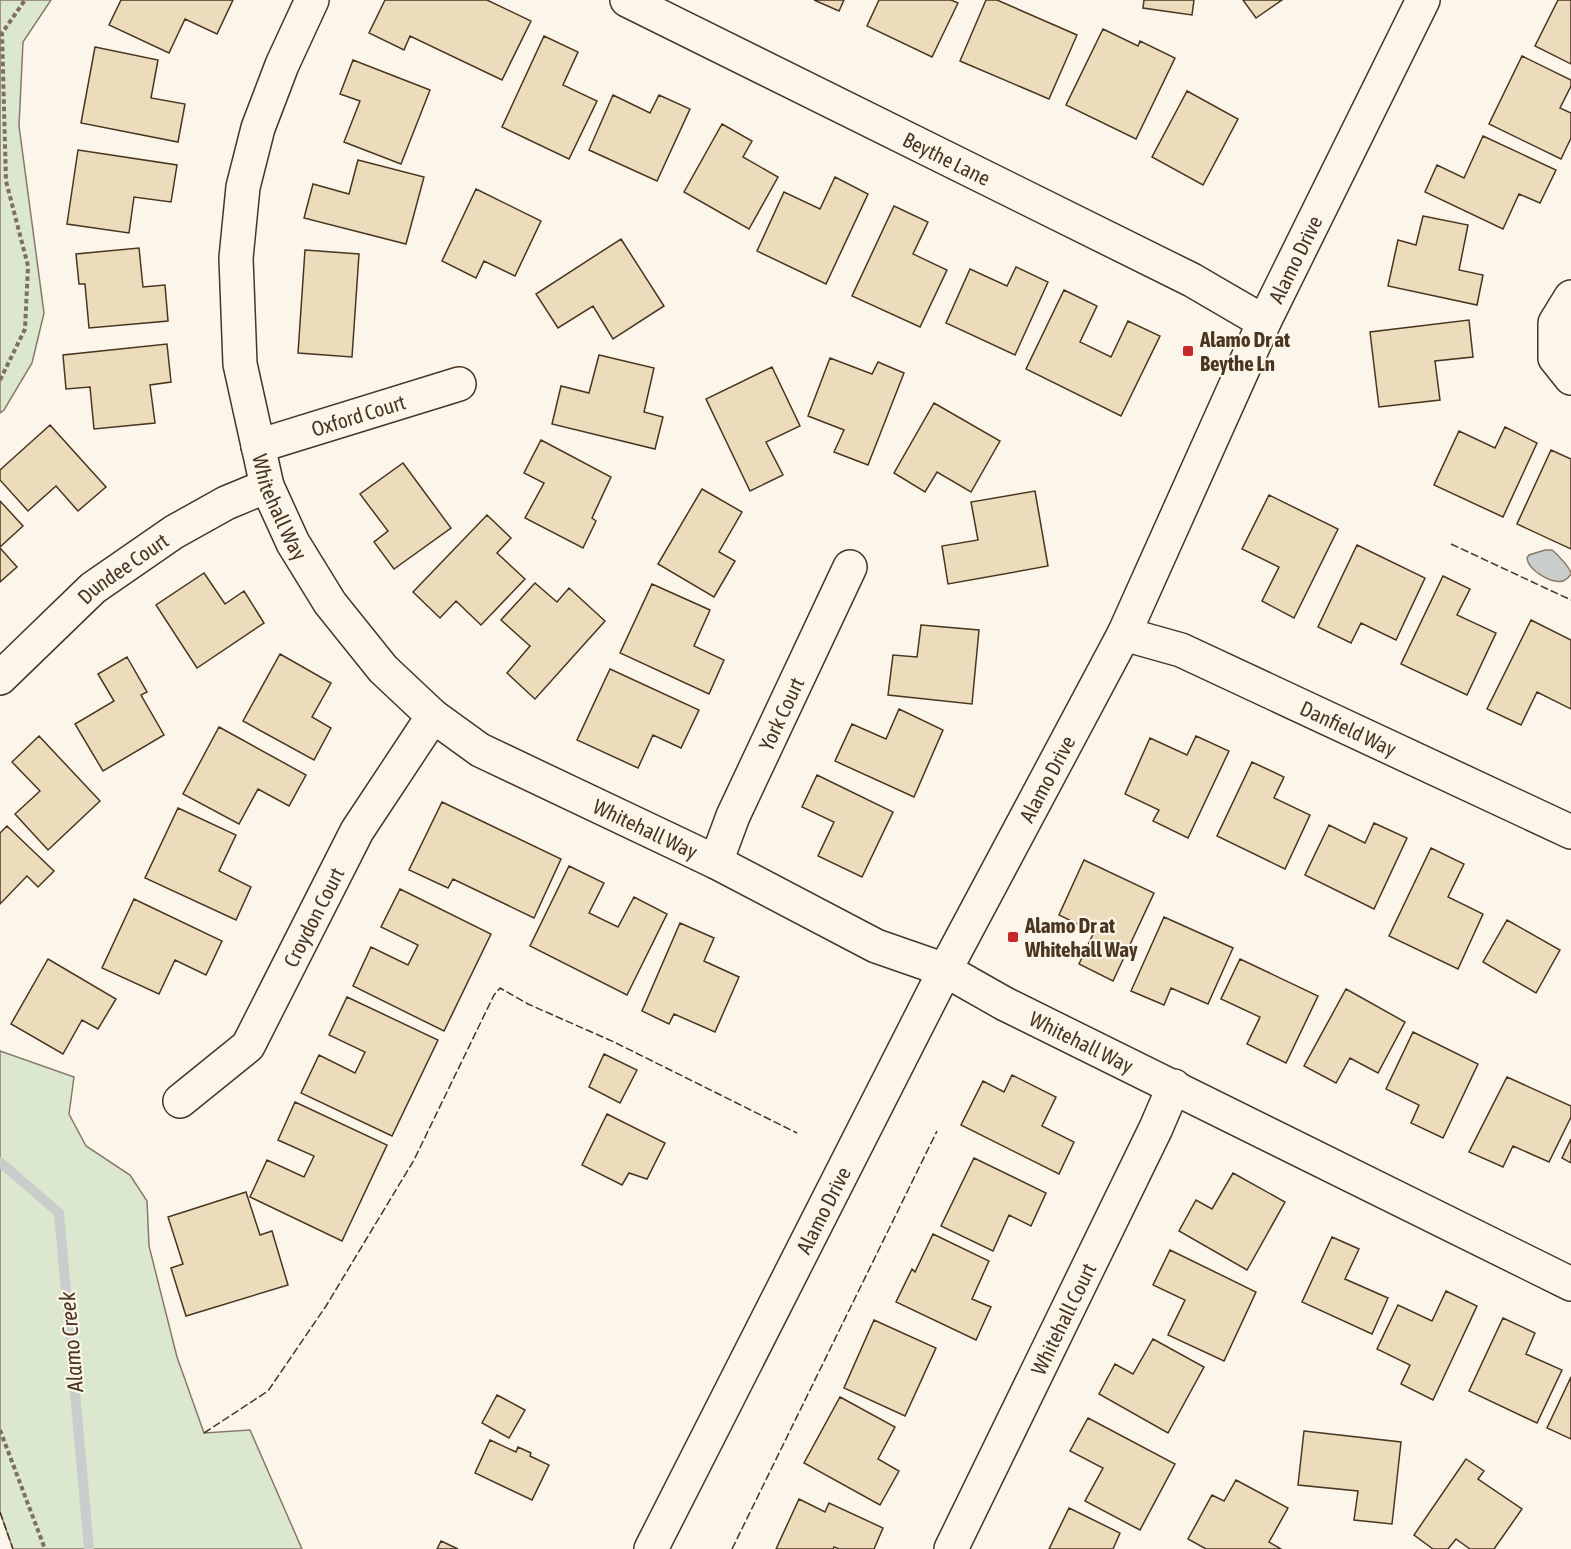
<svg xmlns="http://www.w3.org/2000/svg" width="1571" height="1549" viewBox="0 0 1571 1549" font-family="'Asap Condensed',sans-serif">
	<rect width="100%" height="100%" fill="#fbf6e9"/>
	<path fill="#dce7d0" stroke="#887966" stroke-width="1.5" d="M0,0h51l-28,42 -4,84 25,187 -12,50 -28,47 -4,3z
		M0,1051l74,26 -5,37 17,32 44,29 17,26 2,45 28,111 27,76 46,-3 52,119h-289l-13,-37z"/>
	<path fill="#c9cecd" stroke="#887966" stroke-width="1.5" d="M1545,550h7c5,4 18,17 19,24 -2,3 -5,6 -8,7 -12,3 -35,-11 -36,-23l2,-3z"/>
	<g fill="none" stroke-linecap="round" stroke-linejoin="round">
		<path stroke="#c9cecd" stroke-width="10" d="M0,1162l59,51 30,336"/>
	</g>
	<path fill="#ecdcbc" stroke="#4a3520" stroke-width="1.5" d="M121,0h112l-16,34 -32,-15 -16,34 -60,-28z
		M385,0h102l44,21 -29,59 -92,-44 -6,14 -35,-17z
		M814,0h30l-5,11z
		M879,0h72l7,3 -26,54 -65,-31z
		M986,0h11l80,35 -28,64 -89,-38z
		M1144,0h50l-2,15 -49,-7z
		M1243,0h39l-26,18z
		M1558,0h13v64l-36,-18z
		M1103,29l35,17 2,-5 35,17 -39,81 -70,-34z
		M544,36l34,16 -15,33 34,16 -28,58 -67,-32z
		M95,47l63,13 -7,38 34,6 -7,38 -97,-19z
		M1522,56l49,24v6l-11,22 11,5v25l-10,21 -72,-35z
		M353,60l77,30 -29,74 -57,-22 16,-41 -20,-7z
		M1187,91l51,28 -35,66 -51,-28z
		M613,95l37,18 9,-18 31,14 -33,72 -68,-31z
		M722,124l30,17 -9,16 35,20 -29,52 -65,-37z
		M1483,136l73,34 -16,33 -21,-9 -16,35 -78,-37 12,-27 27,13z
		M78,150l99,15 -6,37 -37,-5 -5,36 -62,-9z
		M358,160l66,17 -18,67 -102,-26 9,-34 36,10z
		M835,177l33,17 -42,90 -69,-33 27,-59 36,17z
		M476,189l65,32 -26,55 -31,-15 -8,17 -34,-17z
		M894,206l34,16 -15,32 34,16 -27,57 -68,-31z
		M1423,216l45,9 -9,45 24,5 -6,30 -89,-19 10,-46 18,5z
		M621,239l43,67 -51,33 -20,-33 -35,22 -22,-34z
		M139,248l4,39 22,-2 3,36 -79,7 -4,-44h-6l-3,-30z
		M305,250l54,4 -7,103 -54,-4z
		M1016,267l32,15 -33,73 -69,-32 24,-54 37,17z
		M1064,290l33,16 -17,36 31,15 17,-36 32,15 -39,80 -95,-47z
		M1469,320l4,37 -38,4 5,39 -61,7 -9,-75z
		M167,344l4,38 -21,3 5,38 -61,6 -4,-42 -24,2 -3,-34z
		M599,355l55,13 -10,44 19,5 -8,32 -103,-25 9,-38 28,7z
		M830,358l42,16 6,-12 26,11 -36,92 -34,-13 10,-22 -36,-14z
		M772,367l28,59 -34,16 17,33 -33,16 -44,-92z
		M934,403l66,38 -29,51 -34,-20 -12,20 -31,-19z
		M50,425l56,62 -28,24 -22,-25 -28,25 -28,-31v-10z
		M1505,427l32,16 -34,74 -69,-32 25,-54 36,17z
		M541,440l70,37 -19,41 4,3 -13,27 -58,-30 19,-35 -20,-10z
		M1551,450l20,9v90l-54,-25z
		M403,463l48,65 -57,41 -20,-27 14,-11 -28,-37z
		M702,489l40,23 -23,40 16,9 -21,36 -56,-33z
		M1035,491l13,75 -100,18 -6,-38 36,-6 -7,-38z
		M1269,495l69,34 -44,89 -32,-17 17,-34 -37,-18z
		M0,501l23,25 -23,21z
		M487,515l24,23 -14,15 28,26 -44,46 -25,-24 -16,17 -27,-26z
		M1357,545l68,33 -29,62 -35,-17 -10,20 -33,-16z
		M0,548l17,19 -17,15z
		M204,573l21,31 19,-13 20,32 -67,45 -41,-63z
		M1443,576l27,13 -13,26 39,18 -29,62 -66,-31z
		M535,583l22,19 12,-14 36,33 -70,78 -28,-26 23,-27 -29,-26z
		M652,584l58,26 -16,36 30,14 -15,34 -89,-41z
		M1531,620l40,20v69l-34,-17 -16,33 -34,-16z
		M921,625l58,5 -7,74 -84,-9 5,-40 24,2z
		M280,654l51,29 -19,34 19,11 -17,32 -71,-39z
		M127,657l20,35 -6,3 23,40 -61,36 -28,-47 39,-23 -16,-27z
		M610,669l89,41 -18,38 -28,-13 -15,33 -61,-28z
		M899,709l44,21 -29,67 -79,-36 17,-37 34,15z
		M219,727l87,48 -17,31 -31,-17 -19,35 -56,-30z
		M39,736l61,65 -52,49 -33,-36 25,-23 -28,-29z
		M1196,736l33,15 -41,87 -35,-17 6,-11 -34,-16 25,-56 37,17z
		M1252,762l32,15 -10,21 36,17 -25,54 -68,-33z
		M817,775l76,37 -31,65 -44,-21 16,-34 -32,-15z
		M442,802l119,57 -27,59 -81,-39 -5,9 -39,-18z
		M178,808l58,27 -17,36 32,16 -15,33 -91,-42z
		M1374,823l33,15 -33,71 -69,-34 24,-50 36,18z
		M7,826l47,45 -16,16 -11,-11 -27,28v-71z
		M1431,848l33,16 -16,33 35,17 -25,55 -69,-33z
		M1084,860l70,33 -41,88 -34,-17 15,-32 -35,-17z
		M569,866l35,17 -15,30 29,14 16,-30 33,17 -40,81 -97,-49z
		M400,889l91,45 -47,97 -91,-45 18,-39 37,18 10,-20 -37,-18z
		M134,899l88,42 -16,34 -31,-15 -16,34 -57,-26z
		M1164,917l69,31 -25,56 -37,-16 -7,17 -33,-14z
		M1507,920l53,30 -24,43 -53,-31z
		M680,923l34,15 -10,23 35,16 -24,55 -41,-18 -5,10 -27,-13z
		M48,959l68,40 -18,30 -16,-9 -19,34 -52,-30z
		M1240,959l78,37 -32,67 -39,-19 13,-27 -39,-18z
		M1346,989l59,33 -27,51 -28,-15 -14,25 -32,-17z
		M347,997l91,43 -46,96 -91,-43 18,-38 36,18 10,-21 -36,-17z
		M1413,1032l65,32 -35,74 -32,-15 8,-18 -33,-16z
		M604,1054l33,16 -17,33 -31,-16z
		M1012,1075l44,22 -14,29 32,16 -15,32 -98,-49 22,-44 21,11z
		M1507,1077l64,29v11l-22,45 -36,-16 -10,21 -34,-15z
		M295,1102l92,43 -45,96 -92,-44 17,-37 37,17 10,-21 -36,-16z
		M607,1114l58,29 -18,36 -18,-6 -7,12 -40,-20z
		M1571,1139v24l-9,-5z
		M974,1158l72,35 -15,33 -22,-11 -16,36 -52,-25z
		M1233,1173l52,29 -38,68 -68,-39 17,-31 16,9z
		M246,1192l14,43 12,-4 16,54 -102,31 -15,-48 12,-4 -15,-47z
		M933,1234l56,27 -17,38 19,8 -15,33 -80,-38 16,-33 3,3z
		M1332,1237l27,12 -14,30 43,19 -16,36 -70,-32z
		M1170,1250l86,42 -32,69 -56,-26 17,-35 -32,-15z
		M1446,1291l31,15 -44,94 -32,-16 9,-19 -33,-16 21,-44 34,16z
		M1503,1318l32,15 -9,21 36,16 -25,53 -68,-32z
		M874,1320l62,28 -31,68 -61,-28z
		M1153,1339l51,28 -36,66 -69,-39 16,-30 18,10z
		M1571,1377v62l-24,-11z
		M497,1395l28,15 -16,28 -27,-15z
		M840,1397l55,30 -17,32 21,12 -19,34 -76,-42z
		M1088,1418l87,46 -35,66 -55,-29 18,-33 -33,-17z
		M1304,1431l97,11 -9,82 -38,-4 4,-29 -60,-6z
		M490,1440l26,12 2,-5 13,6 -1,3 19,9 -17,35 -57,-27z
		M1466,1459l18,12 -6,8 44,30 -28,40h-24l-14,-10 -8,10h-15l-19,-14z
		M1236,1480l52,28 -19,34 12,7h-75l-18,-10 24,-44 12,6z
		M799,1499l26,13 4,-9 54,25 -9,21h-35l-5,-2 -1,2h-57z
		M1069,1508l51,25 -7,16h-64z
		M441,1541l17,8h-21z"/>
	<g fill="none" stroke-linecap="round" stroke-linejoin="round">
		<defs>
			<g id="minor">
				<path id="s1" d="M312,0l-30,65 -24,63 -15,59 -7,71 4,106 27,122 26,57 37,60 53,66 50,47 47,34 236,112 160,84 69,24 60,34 566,280"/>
				<path id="s2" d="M627,0l565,280 72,42"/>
				<path d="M1571,297l-16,26v35l16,20"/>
				<path id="s3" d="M258,446l201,-62"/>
				<path id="s4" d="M1124,634l57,16 390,182"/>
				<path id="s5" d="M0,678l93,-90 81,-56 52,-29 41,-17"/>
				<path id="s6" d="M716,862l17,-46 117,-249"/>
				<path id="s7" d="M180,1101l68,-55 109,-215 76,-115"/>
				<path id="s8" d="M951,1549l205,-421 18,-42"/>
			</g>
			<g id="major">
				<path id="s9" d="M651,1549l294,-579 179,-336 140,-312 159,-322"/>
			</g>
		</defs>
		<use href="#minor" stroke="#4a3520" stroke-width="36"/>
		<use href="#major" stroke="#4a3520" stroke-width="36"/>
		<path stroke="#7f6f5c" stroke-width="4" stroke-dasharray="4.5 3" stroke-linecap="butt" d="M0,380l25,-51 3,-63 -22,-85 -4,-148 23,-33
			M0,1430l45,119"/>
		<use href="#minor" stroke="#fbf6e9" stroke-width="33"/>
		<use href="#major" stroke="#fbf6e9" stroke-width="33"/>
		<path stroke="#4a3520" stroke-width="1.5" stroke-dasharray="8 3" stroke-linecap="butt" d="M1451,544l120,56
			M204,1433l64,-42 58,-85 88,-146 80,-165 6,-7 28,16 86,38 183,91
			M0,1512l13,37
			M732,1549l205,-418"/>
	</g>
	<g fill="#c62828" stroke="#fbf6e9" stroke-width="2">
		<rect x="1182" y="345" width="12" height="12" rx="3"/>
		<rect x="1007" y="931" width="12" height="12" rx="3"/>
	</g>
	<g text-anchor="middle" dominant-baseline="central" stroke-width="4.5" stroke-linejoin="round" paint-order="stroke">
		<g font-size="21" fill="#4a3520" stroke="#fbf6e9">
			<text stroke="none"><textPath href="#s2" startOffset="357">Beythe Lane</textPath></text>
			<text stroke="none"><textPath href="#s9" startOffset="1442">Alamo Drive</textPath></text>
			<text stroke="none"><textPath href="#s3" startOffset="105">Oxford Court</textPath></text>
			<text stroke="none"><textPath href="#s1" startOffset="526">Whitehall Way</textPath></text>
			<text stroke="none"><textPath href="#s5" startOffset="165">Dundee Court</textPath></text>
			<text stroke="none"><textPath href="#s6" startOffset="162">York Court</textPath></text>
			<text stroke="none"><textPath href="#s4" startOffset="244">Danfield Way</textPath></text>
			<text stroke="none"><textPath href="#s9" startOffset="866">Alamo Drive</textPath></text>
			<text stroke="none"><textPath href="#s1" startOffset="1030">Whitehall Way</textPath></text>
			<text stroke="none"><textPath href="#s7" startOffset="232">Croydon Court</textPath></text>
			<text stroke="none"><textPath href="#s1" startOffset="1516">Whitehall Way</textPath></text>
			<text stroke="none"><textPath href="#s9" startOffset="380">Alamo Drive</textPath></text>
			<text stroke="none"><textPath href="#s8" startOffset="256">Whitehall Court</textPath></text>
		</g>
		<g font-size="21" font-weight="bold" fill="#4a3520" stroke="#fbf6e9" text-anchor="start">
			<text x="1200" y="339">Alamo Dr at<tspan x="1200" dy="24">Beythe Ln</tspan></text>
			<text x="1025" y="925">Alamo Dr at<tspan x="1025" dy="24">Whitehall Way</tspan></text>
		</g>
		<g font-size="22" font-style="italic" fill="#4a3520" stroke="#fbf6e9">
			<text transform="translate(71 1342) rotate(-95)">Alamo Creek</text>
		</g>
	</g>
</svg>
